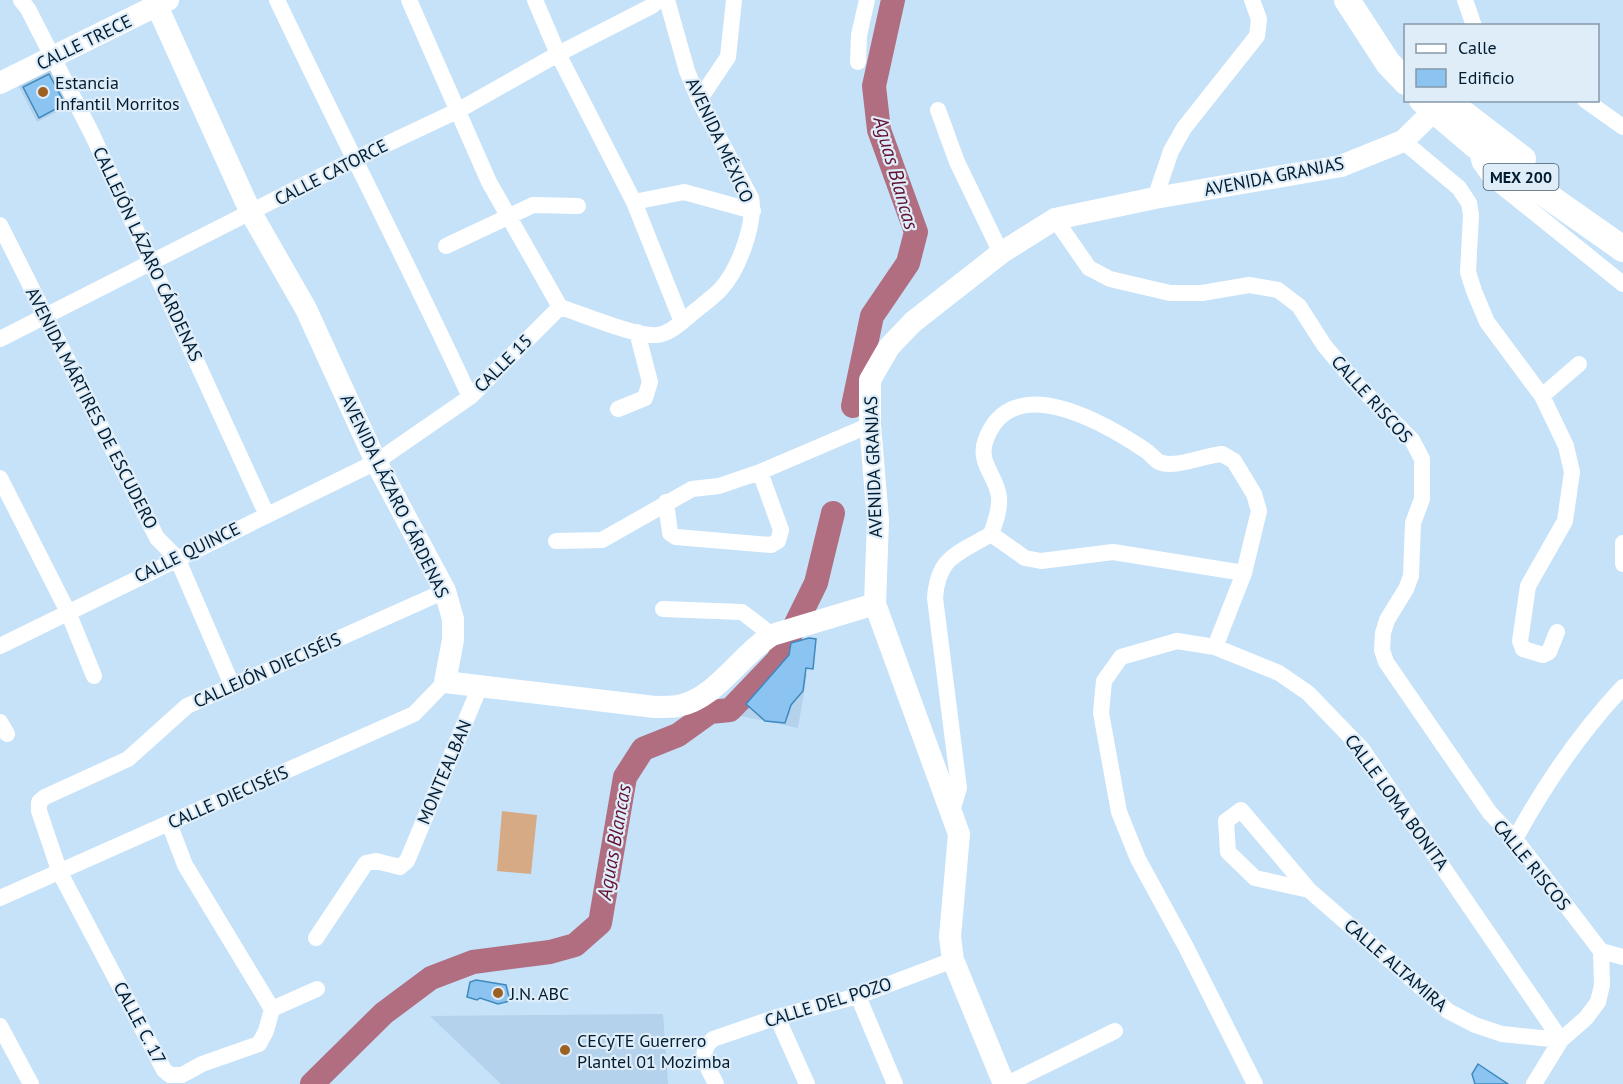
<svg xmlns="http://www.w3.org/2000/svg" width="1623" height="1084" viewBox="0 0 1623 1084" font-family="'PT Sans',sans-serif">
	<rect width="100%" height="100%" fill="#c6e2f9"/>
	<path fill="#b4d2eb" d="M49,62l22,43 -34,17 -22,-43z
		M785,656l22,19 -9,53 -62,-13z
		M663,1014l5,70h-167l-71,-68z"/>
	<path fill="#d5aa84" d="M502,811l35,4 -6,59 -34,-3z"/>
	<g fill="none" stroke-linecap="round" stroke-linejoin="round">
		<path stroke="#b06e80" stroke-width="24" d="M853,406l19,-90 36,-53 8,-31 -37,-102 -5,-44 19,-86
			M312,1084l72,-71 47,-35 42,-16 77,-10 25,-7 25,-22 25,-146 18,-28 35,-14 32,-23 20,-2 48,-50 38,-77 17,-70"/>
	</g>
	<path fill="#8bc4f0" stroke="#3e89be" stroke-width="1.5" d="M49,74l16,30 -26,14 -16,-31z
		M809,638l7,1 -3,30 -7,-1 -3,23 -12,14 -6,18 -20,-2 -19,-17 43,-49 2,-12z
		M476,980l30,5 4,16 -12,3 -18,-6 -3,2 -10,-3 3,-15z
		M1478,1064l30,20h-33l-3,-10z"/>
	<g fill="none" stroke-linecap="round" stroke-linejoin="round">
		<path stroke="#fff" stroke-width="16" d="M21,0l7,9 64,125 174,379
			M277,0c63,133 131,263 193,397
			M409,0l80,182 71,125
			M535,0l23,54 76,148 48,120
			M1465,0l9,26
			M858,62l1,-27 8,-35
			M699,100l29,-43 6,-57
			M1585,100l38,27
			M938,110l19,52 44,91
			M1403,141l56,47 10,15 2,12 -3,57 6,19 13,31 55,74 24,50 6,26 -7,49 -37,65 -8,55 3,8 20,6 6,-3 8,-20
			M1475,145l5,18 10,14 133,107
			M1155,198l16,-47 13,-23 73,-92 2,-17 -7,-19
			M634,202l50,-10 69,19
			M1055,219l34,49 21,11 60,14h32l47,-8 29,5 21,16 25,39 29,35 59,60 10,19v40l-9,24 -2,53 -5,13 -19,31 -4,13 -1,17 4,12 104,151 25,26 86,112
			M0,225l157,313 20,20 55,127
			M446,246l87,-41 45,1
			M0,339l353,-179 106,-50 99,-56 94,-48 7,-6
			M1542,396l37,-32
			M618,409l27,-11 5,-16 -13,-50
			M0,478l68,134 26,64
			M666,502l4,31 6,4 95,8 7,-4 3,-11 -21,-58
			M991,534l34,24 16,3 72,-9 131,21
			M556,541l46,-1 90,-51 27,-3 41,-14 110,-47
			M1623,543v21
			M663,609l79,3 30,23
			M0,646l376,-184 94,-65 90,-90c22,7 76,30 97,28 12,-1 22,-11 31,-18 10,-9 22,-17 32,-27 18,-19 36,-66 31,-92l-52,-98 -12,-29 -20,-71
			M0,722l7,12
			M952,811l7,-23 -24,-190c3,-42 23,-44 56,-64 4,-11 9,-24 8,-36 -1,-20 -21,-34 -14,-56 25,-74 118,-20 160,8 5,3 9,9 14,12 17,7 45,-7 63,-8l12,7 20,33 5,17 -15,62 -29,74
			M169,823l16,42 87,144
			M1515,839c30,-55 65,-106 108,-152
			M1309,890l-54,-12 -27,-26 -2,-31 15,-11 68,80 139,121 27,14 27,9 59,6
			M0,898l414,-184 31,-32
			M316,938l50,-75 10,-2 24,6 7,-6 74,-177
			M1601,951l22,6
			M858,996l37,88
			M272,1009l-6,22 -7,13 -57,20 -20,11h-12l-6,-5 -104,-197 -21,-62v-9l6,-5 83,-38 59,-53 258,-115
			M272,1009l45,-20
			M777,1017l30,67
			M0,1026l31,58
			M716,1084c-8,-17 -20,-31 -3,-45l64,-22 81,-21 95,-36
			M1007,1084l108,-53
			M1255,1084l-69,-137 -48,-88 -19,-47 -18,-99 3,-32 17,-24 56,-16 38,6 64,26 29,20 54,56 199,291
			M1534,1084l27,-44 25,-22 12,-16 4,-17 -1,-34"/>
		<path stroke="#fff" stroke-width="22" d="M157,6l94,207 55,96 70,153 69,129 8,28v21l-8,42 210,25c7,0 16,0 23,-1 39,-8 62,-51 94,-71l103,-31
			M0,83l168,-83
			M1004,1084l-51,-124 -3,-23 9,-103 -84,-230 3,-84 -8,-95v-45l19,-33 24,-25 88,-69 54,-34 100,-21 186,-32 62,-25 42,-41"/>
		<path stroke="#fff" stroke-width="26" d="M1347,0l41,63 18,19
			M1422,100l53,45 148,104
			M1446,100l77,59"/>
	</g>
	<g fill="#9c6123" stroke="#dfedf9" stroke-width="2">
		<circle cx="43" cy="92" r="6"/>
		<circle cx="498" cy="993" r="6"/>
		<circle cx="565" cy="1050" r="6"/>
	</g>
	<g text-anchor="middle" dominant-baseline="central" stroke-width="4.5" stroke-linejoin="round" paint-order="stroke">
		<rect fill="#dfedf9" stroke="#435b6d" stroke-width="1.5" x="1483.5" y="164" width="75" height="26" rx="4.5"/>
		<g font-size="16" font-weight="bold" fill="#001c31">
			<text x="1521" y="177">MEX 200</text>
		</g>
		<g font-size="18" fill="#001c31" stroke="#dfedf9">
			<text transform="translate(84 42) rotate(-26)">CALLE TRECE</text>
			<text transform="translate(720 140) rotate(65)">AVENIDA MÉXICO</text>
			<text transform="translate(331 172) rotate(-27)">CALLE CATORCE</text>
			<text transform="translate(1274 176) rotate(-11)">AVENIDA GRANJAS</text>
			<text transform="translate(148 254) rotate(65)">CALLEJÓN LÁZARO CÁRDENAS</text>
			<text transform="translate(503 363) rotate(-45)">CALLE 15</text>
			<text transform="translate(1372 399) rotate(48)">CALLE RISCOS</text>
			<text transform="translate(92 408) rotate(63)">AVENIDA MÁRTIRES DE ESCUDERO</text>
			<text transform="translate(873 467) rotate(-92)">AVENIDA GRANJAS</text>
			<text transform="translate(395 496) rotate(64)">AVENIDA LÁZARO CÁRDENAS</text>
			<text transform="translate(187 552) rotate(-26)">CALLE QUINCE</text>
			<text transform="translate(267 670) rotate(-24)">CALLEJÓN DIECISÉIS</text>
			<text transform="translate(444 772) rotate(-67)">MONTEALBAN</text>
			<text transform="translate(228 797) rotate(-24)">CALLE DIECISÉIS</text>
			<text transform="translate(1397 802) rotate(54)">CALLE LOMA BONITA</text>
			<text transform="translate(1532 865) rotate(51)">CALLE RISCOS</text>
			<text transform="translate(1396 965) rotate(41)">CALLE ALTAMIRA</text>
			<text transform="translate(828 1002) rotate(-17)">CALLE DEL POZO</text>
			<text transform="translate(140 1023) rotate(62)">CALLE C. 17</text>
		</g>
		<g font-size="18" fill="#001c31" stroke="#dfedf9" text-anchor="start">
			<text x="55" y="82">Estancia<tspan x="55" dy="21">Infantil Morritos</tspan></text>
			<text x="510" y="993">J.N. ABC</text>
			<text x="577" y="1040">CECyTE Guerrero<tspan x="577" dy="21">Plantel 01 Mozimba</tspan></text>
		</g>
		<g font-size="20" font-style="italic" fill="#621030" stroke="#dfedf9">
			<text transform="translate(896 173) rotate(74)">Aguas Blancas</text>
			<text transform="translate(614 842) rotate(-80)">Aguas Blancas</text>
		</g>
	</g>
	<rect x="1404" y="24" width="195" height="78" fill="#dfedf9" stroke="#8699a9" stroke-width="1.5"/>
	<rect x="1416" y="44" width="30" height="9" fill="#ffffff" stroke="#8699a9" stroke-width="1.5"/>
	<text x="1458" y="54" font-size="18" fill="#001c31">Calle</text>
	<rect x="1416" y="69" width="30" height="18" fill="#8bc4f0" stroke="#8699a9" stroke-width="1.5"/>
	<text x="1458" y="84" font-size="18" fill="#001c31">Edificio</text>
</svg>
